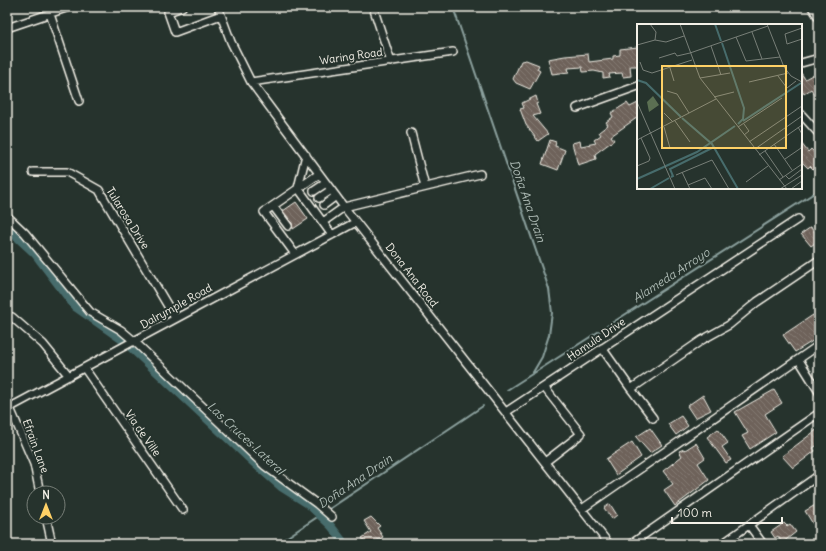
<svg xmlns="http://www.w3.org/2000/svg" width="826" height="551" viewBox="0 0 826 551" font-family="Delius,sans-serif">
	<defs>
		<pattern id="building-back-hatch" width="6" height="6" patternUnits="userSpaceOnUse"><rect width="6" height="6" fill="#6e625a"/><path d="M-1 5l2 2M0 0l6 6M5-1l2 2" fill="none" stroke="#837972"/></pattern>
	</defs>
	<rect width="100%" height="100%" fill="#26332d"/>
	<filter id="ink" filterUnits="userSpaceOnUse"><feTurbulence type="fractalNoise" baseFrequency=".025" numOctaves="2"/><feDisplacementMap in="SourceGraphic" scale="8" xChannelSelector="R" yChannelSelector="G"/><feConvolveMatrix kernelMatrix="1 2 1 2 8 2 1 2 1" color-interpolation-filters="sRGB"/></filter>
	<g filter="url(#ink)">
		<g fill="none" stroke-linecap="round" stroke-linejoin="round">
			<path stroke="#8ca19e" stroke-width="2" d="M453,7l96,282 3,24 -3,22 -7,22 -10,17 -25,16
				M534,373l285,-183
				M277,544l206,-138"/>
			<path stroke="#476c6c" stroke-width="8" d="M7,228l28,26 40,53 50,35
				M131,348l126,118 24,21 27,17 23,22 14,18"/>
		</g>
		<path fill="url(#building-back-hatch)" stroke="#f4f1e8" d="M638,47v19h-8l1,10 -8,1 -1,-4 -13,1 1,3 -7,1v-5l-9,-2 -11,1 -1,-5 -14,1 1,4 -17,2 -4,-15 17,-3 23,-2 1,8 24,-3v-3l7,-1v-6z
			M526,60l13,5 -2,4 3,2 -10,18 -14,-6 -3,-4 8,-18z
			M801,73l4,6 9,-5 5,7 -3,2 3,5v13l-8,-12 -7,5 -3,-5z
			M536,96l2,7 -2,1 4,10 -7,2 15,18 -10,7 -12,-16 -6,-16 4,-1 -2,-5z
			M627,103l3,4 8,-4v14l-27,19 3,4 -19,14 1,5 -18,6 -6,-22 8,-2 1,5 15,-3 -2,-3 7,-5 -2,-3 9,-7 -2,-3 7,-5 -2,-4z
			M550,140l6,2 -1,4 10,4 -7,20 -16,-6z
			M801,143l7,9 3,-3 8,8v8l-5,5 -4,-4 -2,2 -7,-7z
			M296,202l12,17 -15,10 -1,-6 -9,-12z
			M819,226v14l-8,6 -10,-12 10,-7 2,4z
			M813,315l6,9v13l-24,15 -12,-17z
			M774,390l8,13 -17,11 11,18 -26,17 -8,-13 6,-3 -13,-21z
			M703,395l8,15 -16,8 -8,-12z
			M681,416l7,10 -12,9 -8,-11z
			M650,428l12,17 -12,8 -14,-16z
			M819,428v16l-6,4 2,3 -22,17 -11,-12z
			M718,429l10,14 -6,4 9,13 -5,3 -19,-26z
			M632,442l9,15 -25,18 -10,-16z
			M696,443l9,15 -7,5 11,17 -34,26 -11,-16 9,-6 -10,-13 19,-15 -3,-5 5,-2 1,1z
			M819,503v17l-6,4 -8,-13z
			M610,504l7,11 -5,4 -8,-11z
			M371,517l9,9 -3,2 6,9 -11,7h-6l-4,-6 9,-6 -7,-11z
			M784,523l3,3 3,-2 6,8 -14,11 -4,-7 -3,2 -4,-6z"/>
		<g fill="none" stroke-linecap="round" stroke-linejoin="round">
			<defs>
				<path id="minor" d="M182,7l-14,5 7,20 46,-17
					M218,7l13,35 20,40 93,125 265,337
					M373,7l18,55
					M812,7l7,11
					M50,14l29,87
					M7,28l62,-21
					M801,63l18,-5
					M251,82l202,-30
					M577,108l61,-22
					M801,114l18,20
					M411,133l14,54
					M306,155l-8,33 34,47
					M33,172h34l32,18 76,128
					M314,191l12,-8
					M319,198l12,-8
					M324,205l12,-9
					M273,206l15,20
					M7,216l18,17 65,79 31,18 13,11 131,125 52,38 15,13
					M323,222l21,-15 136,-33
					M295,254l-31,-42 55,-38
					M12,317l31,27 26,32
					M602,348l29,41 71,-49 27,-15 28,-23 62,-42
					M799,360l20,32
					M85,369l98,141
					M544,387l37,47 -36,28
					M631,389l22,29
					M10,408l24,56 6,29
					M7,409c117,-62 232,-125 349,-187
					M506,412l292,-193
					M582,509l237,-164
					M46,517l6,27
					M749,525l14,19
					M631,544l188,-131
					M722,544l97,-69"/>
			</defs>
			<use href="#minor" stroke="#f4f1e8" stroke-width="10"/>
			<use href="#minor" stroke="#26332d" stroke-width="7"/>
		</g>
	</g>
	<g text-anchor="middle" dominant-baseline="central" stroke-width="4" stroke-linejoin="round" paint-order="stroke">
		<g font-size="11" fill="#f4f1e8" stroke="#26332d">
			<text transform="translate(351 56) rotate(-8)">Waring Road</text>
			<text transform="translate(128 218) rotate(58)">Tularosa Drive</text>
			<text transform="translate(412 275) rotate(52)">Dona Ana Road</text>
			<text transform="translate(176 306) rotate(-29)">Dalrymple Road</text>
			<text transform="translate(596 339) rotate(-34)">Hamula Drive</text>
			<text transform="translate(143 433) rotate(55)">Via de Ville</text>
			<text transform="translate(36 446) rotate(70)">Efrain Lane</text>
		</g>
		<g font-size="12" font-style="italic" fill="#afbcb6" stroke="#26332d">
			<text transform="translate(528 201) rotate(71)">Doña Ana Drain</text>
			<text transform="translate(671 275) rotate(-33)">Alameda Arroyo</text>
			<text transform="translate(246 438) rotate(43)">Las Cruces Lateral</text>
			<text transform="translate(355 481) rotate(-34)">Doña Ana Drain</text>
		</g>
	</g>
	<g transform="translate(637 24)">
		<rect width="165" height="165" fill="#26332d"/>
		<path d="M16,72l6,9 -10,7 -2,-10z" fill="#5b6f52"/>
		<path fill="none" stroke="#476c6c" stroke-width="2" d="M78,0l6,17M85,19l22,65 -1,11 -5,5M0,56l9,3 35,34M45,94l30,26 26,45M106,97l58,-38M34,153l2,-1 -3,-7 44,-22M0,155l60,-27 38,-26M13,165l19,-11"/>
		<path fill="none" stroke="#787f78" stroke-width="1" d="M13,0l6,8 -1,8M43,0l20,54 87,111M130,0l17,43 7,9 11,6M165,4l-17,6 2,10 15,-5M115,8l10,27M99,13l10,24 34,-4M0,21l18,-5 11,2 18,-6M74,22l10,29M22,34l16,-5 2,3 13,-3 78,-27M3,38l3,8 9,3 40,-13M33,44l4,13M141,52l9,12 9,-7M63,54l30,-5M112,58l39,-9M30,67l10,3 12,19M77,73l20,-5M0,78l38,87M27,89l9,9M38,97l15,21M107,100l5,7 -5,4M27,103l6,21M101,103l44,-29M0,116l79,-41M112,118l53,-36M137,120l18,26M118,125l47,-33M128,127l18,26M122,131l43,-30M148,135l16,-11 1,-14 -4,-7M0,142l12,-5 1,-3 -9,-20M45,148l8,17M39,151l36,-15 17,29M148,151l4,4 13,-10M142,156l23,-16M109,158l22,-16M51,161l17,-7 7,11M143,165l22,-14M154,165l11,-8"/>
		<path fill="#ffd166" fill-opacity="0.15" stroke="#ffd166" stroke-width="2" d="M25,42h124v82h-124z"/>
		<rect width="165" height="165" fill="none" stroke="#f4f1e8" stroke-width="2"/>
	</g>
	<rect width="826" height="551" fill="none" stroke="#26332d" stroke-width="24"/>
	<rect x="12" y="12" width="802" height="527" fill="none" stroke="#f4f1e8" stroke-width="1.5" filter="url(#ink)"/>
	<g transform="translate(46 505)"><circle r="19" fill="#26332d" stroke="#787f78"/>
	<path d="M0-3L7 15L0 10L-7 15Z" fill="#ffd166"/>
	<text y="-6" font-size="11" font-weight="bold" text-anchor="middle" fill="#f4f1e8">N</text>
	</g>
	<path d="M672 517v6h110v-6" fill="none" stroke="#f4f1e8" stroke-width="2"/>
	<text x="678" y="517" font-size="12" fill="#f4f1e8" stroke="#26332d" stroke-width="3" paint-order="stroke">100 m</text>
</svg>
